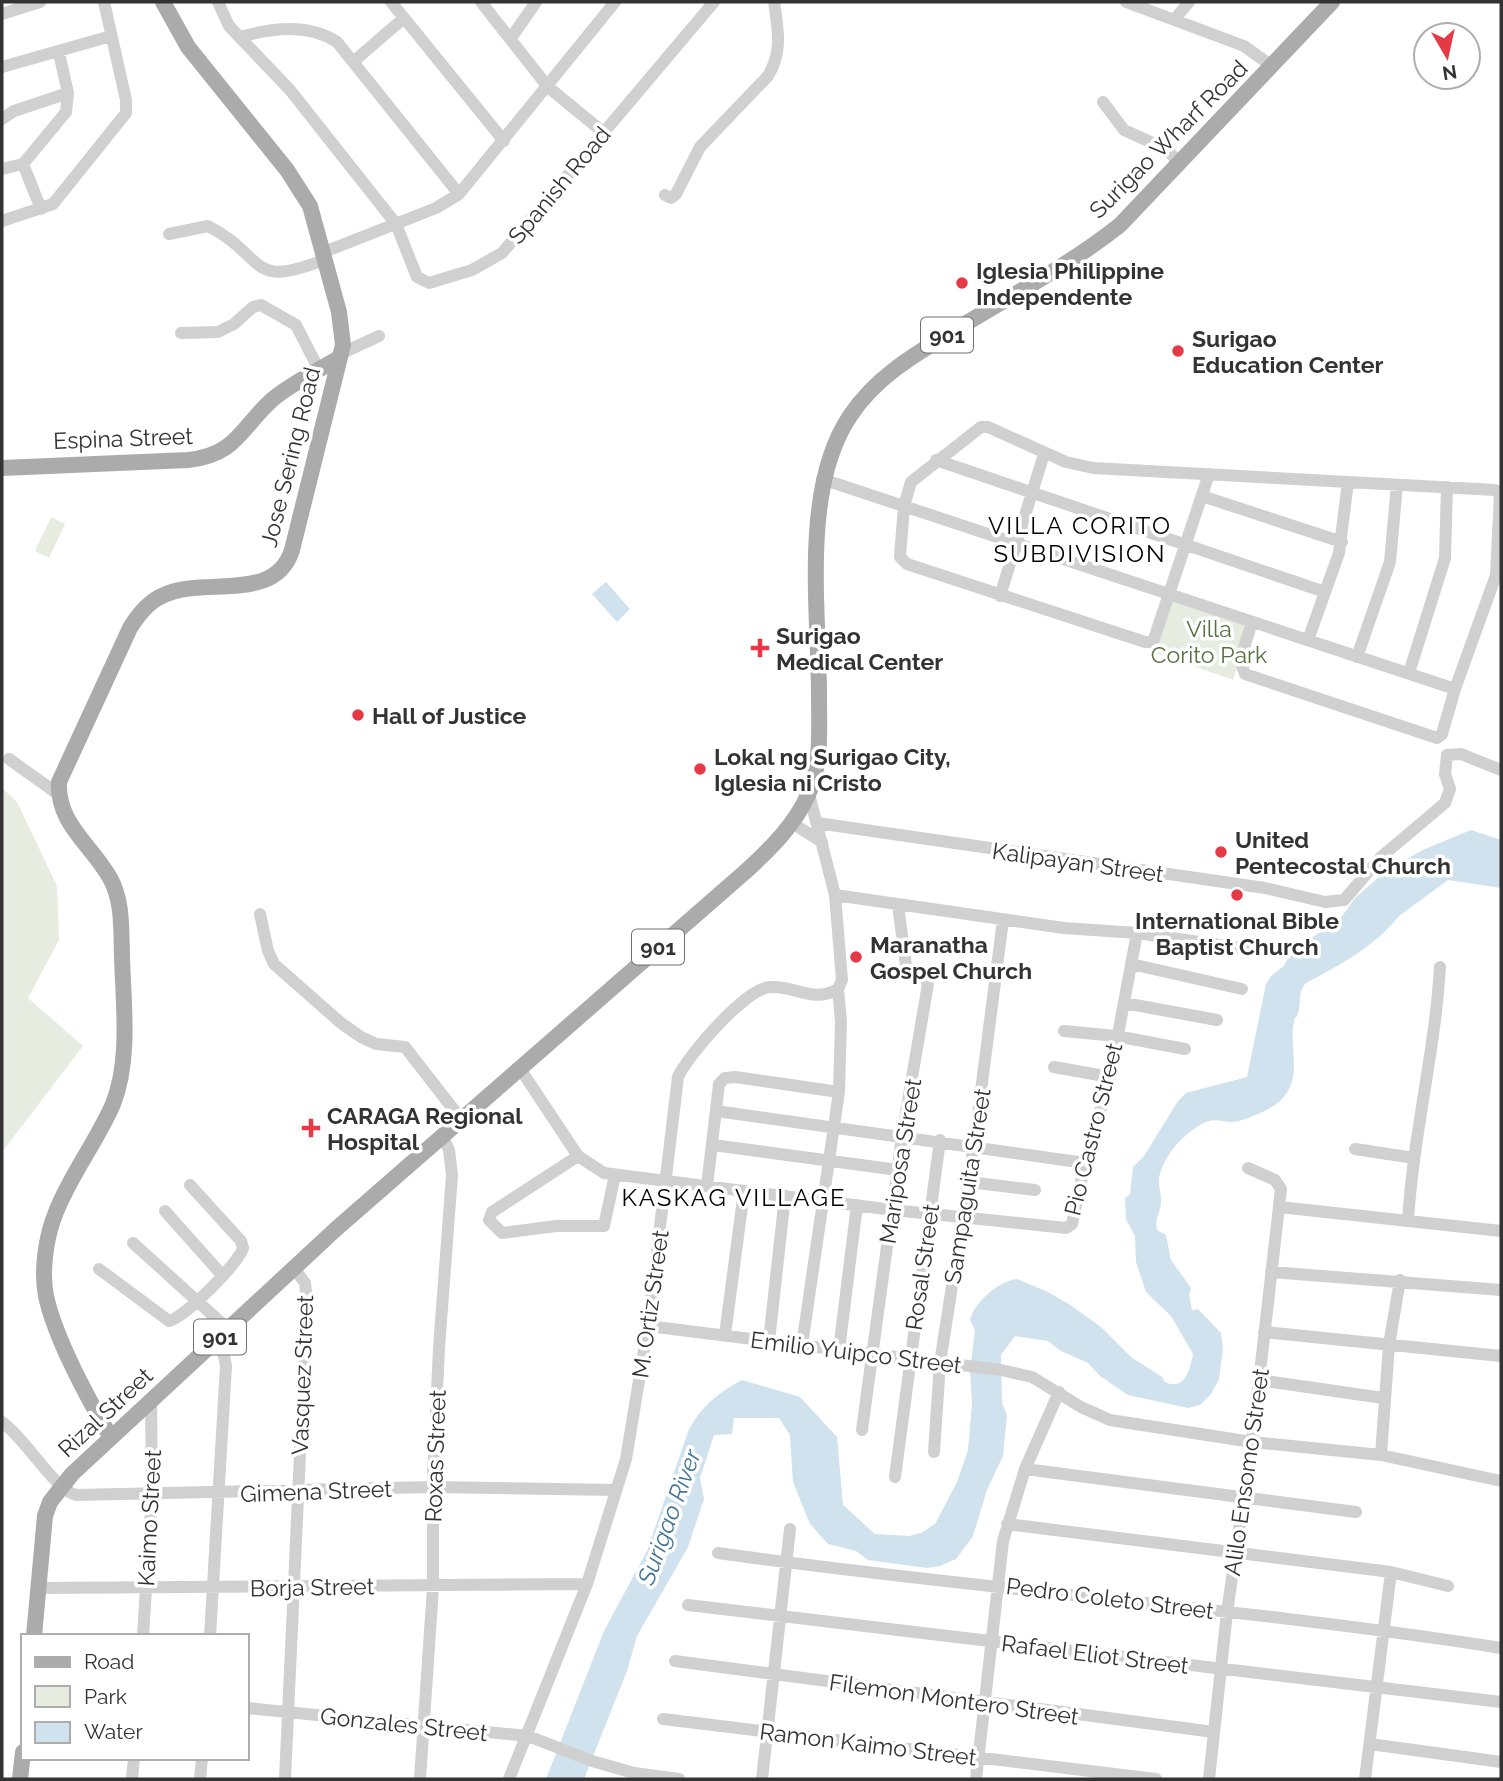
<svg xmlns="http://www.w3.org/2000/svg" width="1503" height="1781" viewBox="0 0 1503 1781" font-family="Raleway,sans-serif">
	<rect width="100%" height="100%" fill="#fff"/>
	<path fill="#e6ecdf" d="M51,517l14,7 -16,34 -14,-7z
		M1171,598l78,26 -16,56 -80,-28z
		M2,788l15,14 40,84 2,54 -31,58 55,48 -81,106z"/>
	<path fill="#cfe2ee" d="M606,582l24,27 -13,13 -25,-28z
		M1471,830l30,10v48l-53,-8 -49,36c-23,29 -58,49 -93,67 -9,10 -4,19 -8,30 -3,9 -3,0 -4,9 -6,27 10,55 -13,78 -9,9 -36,21 -48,22 -9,0 -19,-4 -27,0 -21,10 -42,32 -47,56 -1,8 2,14 2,21 1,12 -7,18 -4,31l9,5 5,25 20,28 -2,7 3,15 6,-1 23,24 2,16 -4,30 -8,15 -11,11 -12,3 -60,-13 -28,-19 -12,-13 -27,-12 -13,-10 -33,-5 -14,19 1,48 5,12 -4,41 -16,34 -14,46 -17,23 -16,7 -13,2 -59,-8 -12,-9 -28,-7 -18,-20 -17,-42 -3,-47 -11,-17h-45l-2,16 -18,1 -14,43 4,21 -16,48 -51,89 -10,35 -43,108h-38l58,-148 43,-80 41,-119c11,-24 31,-40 54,-52l58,17 37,40 6,68 32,29 34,2 12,-3 14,-9 22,-42 11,-32 4,-46 -2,-33 5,-41 -5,-10c4,-17 28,-39 47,-41l31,13 24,14 30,22 29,29 31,20 3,5c20,9 25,-12 28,-28l-22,-38 -25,-24 -10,-30 -1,-26 -9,-17 -1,-21 5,-4 3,-27 11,-11 34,-55 8,-8 61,-16 19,-93 5,-8 13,-10 8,-15 48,-32 15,-21 32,-28 38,-21z"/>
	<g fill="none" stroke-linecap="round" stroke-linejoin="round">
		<path stroke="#d0d0d0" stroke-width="12" d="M218,2l11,24 61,64 106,134 21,53 12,6 43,-13 30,-17 212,-251
			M391,2l113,139
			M481,2l67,85 55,45
			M1126,2l118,44 28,20
			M2,14l38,-12
			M1174,20l15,-18
			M240,37c32,-9 68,-14 97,5l122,152
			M511,38l25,-36
			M353,62l51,-44
			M2,67l109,-31
			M1103,102l21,28 42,19 14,14
			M2,119l12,-8 54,-18
			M23,164l18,45
			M2,169l21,-5 43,-52 2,-19 -9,-40
			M665,195l6,3 5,-4 24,-47 68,-71c15,-25 10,-46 6,-74
			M2,221l51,-17 73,-91v-13l-22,-98
			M169,234l39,-8c59,30 39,65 118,33
			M324,252l112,-44 23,-14 156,-192
			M181,333l37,-1 16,-8 19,-17 8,-2 35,20 23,45
			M340,354l39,-18
			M936,460l389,132
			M1209,474l-56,168h-8l-238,-78 -7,-7 4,-51 7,-24 70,-55h7l78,35 27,6 402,22 5,4 -4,81 -41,114 -13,45 -5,4 -192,-64 -5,-13 12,-39
			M822,479l633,210
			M1202,496l140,46
			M1000,596l44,-142
			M1308,640l31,-87 9,-71
			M1357,657l33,-95 7,-77
			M1409,673l36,-115 2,-71
			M9,759l49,35
			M792,823l30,19
			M817,823l448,65 60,14 19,-2 37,-43 64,-54 5,-14 -5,-15 2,-19 14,-1 40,16
			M260,914l8,37 6,13 67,59 20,14 15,7 29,3 56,72
			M1137,933l125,18
			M1131,964l111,25
			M1124,1003l93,17
			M1064,1031l52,5 69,13
			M519,1067l59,89 26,17 289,37 173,18 6,-4 13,-61 25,-86 27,-144 -73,-5 -229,-33
			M1054,1067l56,10
			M716,1111l369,52
			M713,1145l185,25
			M1355,1149l59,9
			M578,1156l-86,56 -3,8 13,13 54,-7h48l11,-51
			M969,1182l66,8
			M707,1186l12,-102 6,-6 10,-1 104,15
			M1279,1207l222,24
			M165,1211l57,64
			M1408,1221c5,-85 27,-169 32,-254
			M133,1243l95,86
			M99,1269l70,52c15,-3 70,-58 74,-73l-2,-7 -51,-56
			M1271,1272l230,18
			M648,1326l353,44 31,7 49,30 29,13 142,22 129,13 120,26
			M1264,1332l237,24
			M725,1335l19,-144
			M769,1341l16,-145
			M802,1345l37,-253 2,-71 -3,-32
			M839,1350l18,-145
			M1259,1380l124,18
			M2,1422c23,16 53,68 74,73l357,-8 183,3
			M862,1430l40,-294 26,-152 -4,-7 -12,-3 -6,-8 -8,-61
			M934,1452l6,-89 34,-218 29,-225
			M1381,1455l8,-110 11,-65
			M1025,1469l331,43
			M895,1477l45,-337
			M1007,1524l384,48 57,14
			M718,1553c261,37 523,54 783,95
			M38,1588l549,-4
			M688,1605l813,97
			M143,1636l9,-142 -1,-94
			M210,1636l16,-270 -3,-15 -7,-10
			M675,1661l539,71
			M247,1708l281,28 64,25 42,12 45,6
			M663,1719l493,60
			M1370,1744l131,18
			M132,1779l2,-21
			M200,1779l2,-21
			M285,1779l22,-477 -2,-19 -11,-15
			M420,1779l13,-192v-111l6,-128 13,-173 -3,-25 -7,-15
			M509,1779l78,-195 39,-125 22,-133 30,-249c10,-22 68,-89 92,-90 26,-2 42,17 68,2l4,-9 -7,-85 -26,-101
			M762,1779l28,-250
			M976,1779l27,-238 22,-72 34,-77
			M1209,1779l18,-167 25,-170 29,-253 -6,-9 -27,-12
			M1365,1779l26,-207"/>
		<path stroke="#ababab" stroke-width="16" d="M2,468l186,-8c49,-5 53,-33 85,-61 19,-16 43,-27 64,-40
			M110,1436c-22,-37 -55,-98 -64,-140 -5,-25 0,-60 10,-84 15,-38 41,-71 57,-108 18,-45 10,-102 9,-148 -1,-27 1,-55 -12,-78 -19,-34 -53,-54 -51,-96l71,-154c8,-13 19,-27 34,-33 41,-19 111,9 128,-45l51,-205 -4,-33 -29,-106 -23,-36 -99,-123 -25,-45
			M34,1636l11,-120 5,-14 22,-28 264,-245 409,-357c25,-23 49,-46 63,-77 14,-31 11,-66 11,-99 0,-86 -18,-207 31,-280 27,-41 69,-64 110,-89 54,-33 111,-63 160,-102l212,-223
			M20,1779l3,-27"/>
	</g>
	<g fill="#e63946" stroke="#fff" stroke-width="2.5">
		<circle cx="962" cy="283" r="7"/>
		<circle cx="1178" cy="351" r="7"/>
		<path d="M756.5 637.5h7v7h7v7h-7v7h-7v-7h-7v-7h7z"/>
		<circle cx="358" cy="715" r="7"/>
		<circle cx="700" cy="769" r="7"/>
		<circle cx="1221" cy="852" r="7"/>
		<circle cx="1237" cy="895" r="7"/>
		<circle cx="856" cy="957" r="7"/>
		<path d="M307.5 1117.5h7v7h7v7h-7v7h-7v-7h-7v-7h7z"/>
	</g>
	<g text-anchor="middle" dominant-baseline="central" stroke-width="7" stroke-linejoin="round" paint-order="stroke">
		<g fill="#fff" stroke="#707070" stroke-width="2">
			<rect x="921" y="317.5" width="52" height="35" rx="5"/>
			<rect x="632" y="929.5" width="52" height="35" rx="5"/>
			<rect x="194" y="1319.5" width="52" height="35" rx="5"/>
		</g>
		<g font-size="21" font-weight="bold" fill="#333">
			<text x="947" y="335">901</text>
			<text x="658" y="947">901</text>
			<text x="220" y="1337">901</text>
		</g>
		<g font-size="23" fill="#333" stroke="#fff">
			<text transform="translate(1168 139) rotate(-45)">Surigao Wharf Road</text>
			<text transform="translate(559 185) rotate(-50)">Spanish Road</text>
			<text transform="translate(123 438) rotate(-2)">Espina Street</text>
			<text transform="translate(290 457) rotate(-76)">Jose Sering Road</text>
			<text transform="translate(1078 862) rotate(8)">Kalipayan Street</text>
			<text transform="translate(1093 1129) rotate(-76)">Pio Castro Street</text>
			<text transform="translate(900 1161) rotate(-81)">Mariposa Street</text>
			<text transform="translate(967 1186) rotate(-81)">Sampaguita Street</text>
			<text transform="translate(922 1267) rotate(-82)">Rosal Street</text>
			<text transform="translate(650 1304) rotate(-82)">M. Ortiz Street</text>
			<text transform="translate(856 1352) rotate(7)">Emilio Yuipco Street</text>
			<text transform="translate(302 1375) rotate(-88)">Vasquez Street</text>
			<text transform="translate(105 1412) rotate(-43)">Rizal Street</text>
			<text transform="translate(435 1456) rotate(-88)">Roxas Street</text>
			<text transform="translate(1246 1472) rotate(-82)">Alilo Ensomo Street</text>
			<text transform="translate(316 1491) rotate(-2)">Gimena Street</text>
			<text transform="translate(149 1518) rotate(-87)">Kaimo Street</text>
			<text transform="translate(312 1587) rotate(-1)">Borja Street</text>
			<text transform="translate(1110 1598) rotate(7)">Pedro Coleto Street</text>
			<text transform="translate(1095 1654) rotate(7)">Rafael Eliot Street</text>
			<text transform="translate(954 1699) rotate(8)">Filemon Montero Street</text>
			<text transform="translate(404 1724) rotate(6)">Gonzales Street</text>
			<text transform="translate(868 1744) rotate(7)">Ramon Kaimo Street</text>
		</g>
		<g font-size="23" font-weight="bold" fill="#333" stroke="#fff" text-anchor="start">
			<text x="976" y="270">Iglesia Philippine<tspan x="976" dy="26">Independente</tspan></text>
			<text x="1192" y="338">Surigao<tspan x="1192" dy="26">Education Center</tspan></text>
			<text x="776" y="635">Surigao<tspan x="776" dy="26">Medical Center</tspan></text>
			<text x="372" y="715">Hall of Justice</text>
			<text x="714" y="756">Lokal ng Surigao City,<tspan x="714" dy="26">Iglesia ni Cristo</tspan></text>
			<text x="1235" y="839">United<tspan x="1235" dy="26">Pentecostal Church</tspan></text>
			<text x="1237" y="920" text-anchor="middle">International Bible<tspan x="1237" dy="26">Baptist Church</tspan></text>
			<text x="870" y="944">Maranatha<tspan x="870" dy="26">Gospel Church</tspan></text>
			<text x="327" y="1115">CARAGA Regional<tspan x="327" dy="26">Hospital</tspan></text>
		</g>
		<g font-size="23" fill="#56703f" stroke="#fff">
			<text x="1209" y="628">Villa<tspan x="1209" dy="26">Corito Park</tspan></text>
		</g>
		<g font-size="24" letter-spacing="2" fill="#000" stroke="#fff">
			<text x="1080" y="525">VILLA CORITO<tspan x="1080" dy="28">SUBDIVISION</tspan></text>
			<text x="734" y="1197">KASKAG VILLAGE</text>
		</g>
		<g font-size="24" font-style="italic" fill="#3f7597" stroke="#fff">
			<text transform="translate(669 1517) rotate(-70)">Surigao River</text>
		</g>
	</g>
	<rect width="1503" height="1781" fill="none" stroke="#333333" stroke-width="7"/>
	<rect x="21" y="1634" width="228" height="126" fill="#ffffff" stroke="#adadad" stroke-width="2"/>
	<rect x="35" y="1657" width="35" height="10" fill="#ababab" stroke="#adadad" stroke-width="2"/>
	<text x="84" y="1669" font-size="21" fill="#333333">Road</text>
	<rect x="35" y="1686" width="35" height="21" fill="#e6ecdf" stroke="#adadad" stroke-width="2"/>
	<text x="84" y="1704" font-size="21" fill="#333333">Park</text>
	<rect x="35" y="1722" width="35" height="21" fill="#cfe2ee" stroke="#adadad" stroke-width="2"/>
	<text x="84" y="1739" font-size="21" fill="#333333">Water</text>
	<g transform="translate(1447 56) rotate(171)"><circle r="33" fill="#ffffff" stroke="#adadad" stroke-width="2"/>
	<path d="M0-5L12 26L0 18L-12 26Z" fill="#e63946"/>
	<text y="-10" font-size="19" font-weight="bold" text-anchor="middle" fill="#333333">N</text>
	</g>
</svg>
